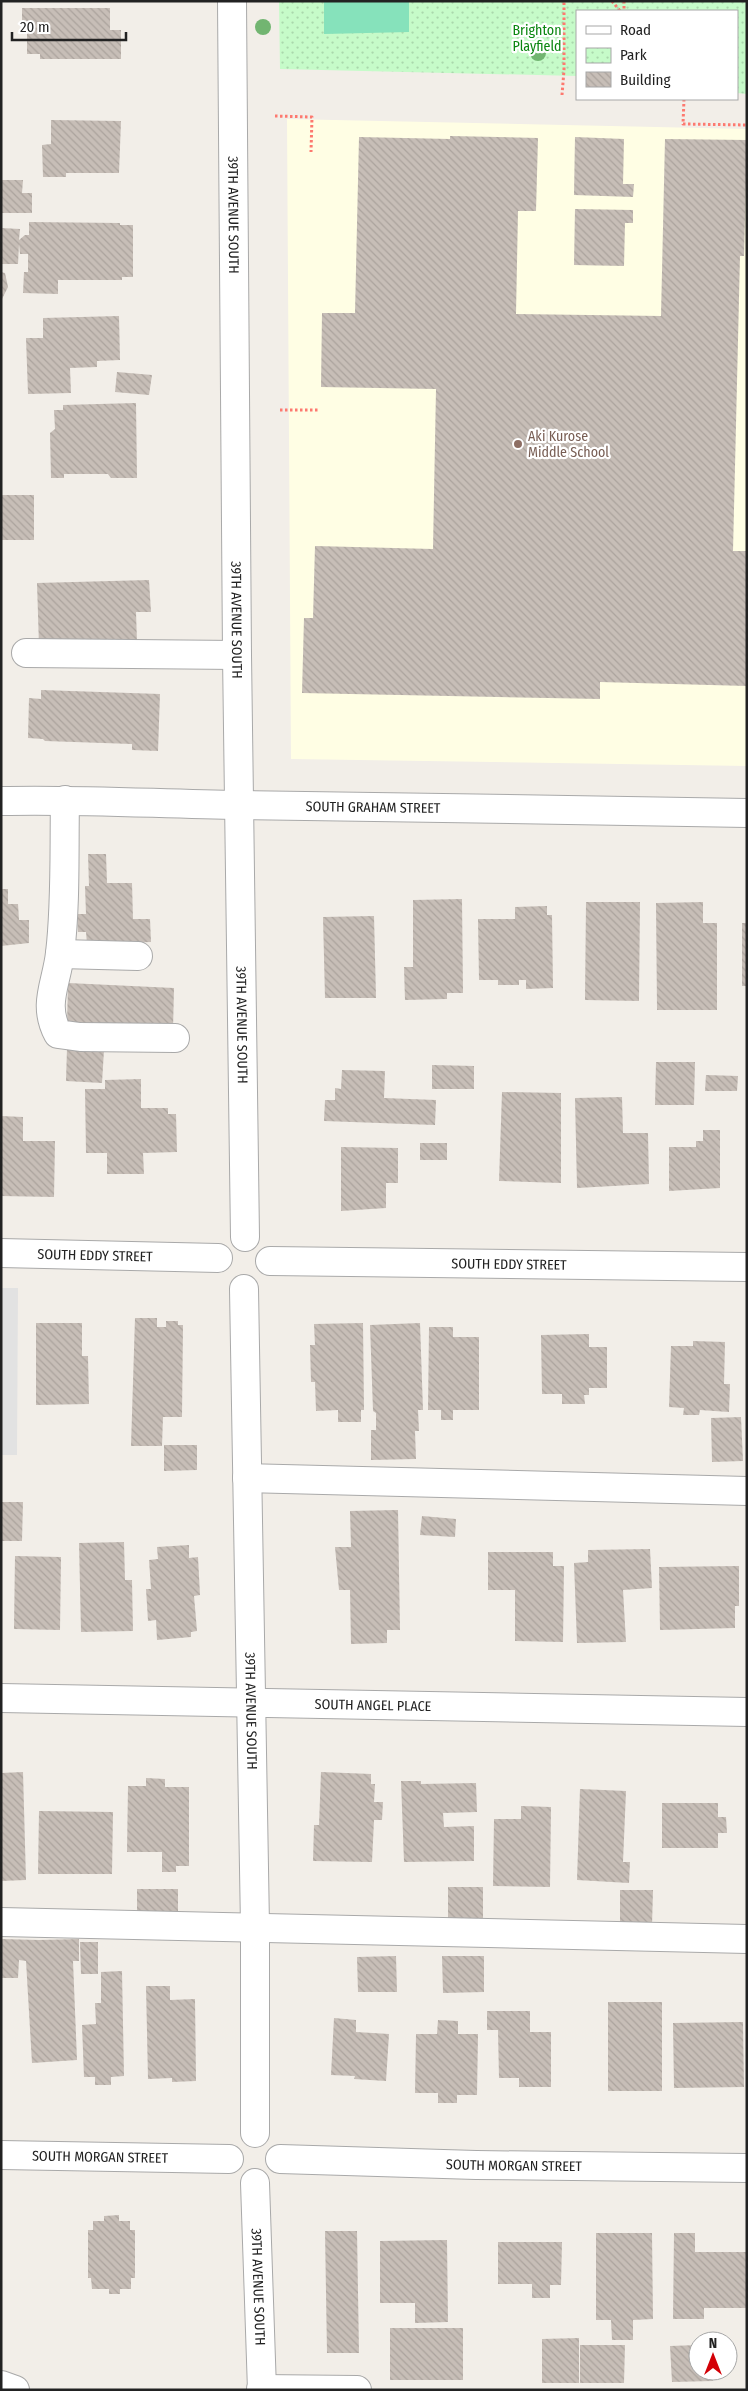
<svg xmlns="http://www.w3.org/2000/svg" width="748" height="2391" viewBox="0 0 748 2391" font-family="'Fira Sans Condensed',sans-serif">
	<defs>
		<pattern id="park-dots" width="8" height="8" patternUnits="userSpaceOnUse" patternTransform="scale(1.25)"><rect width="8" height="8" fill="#c6fbc9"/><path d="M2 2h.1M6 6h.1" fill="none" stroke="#aad7ac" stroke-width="1.8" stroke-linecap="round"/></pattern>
		<pattern id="building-back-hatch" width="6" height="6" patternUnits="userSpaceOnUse" patternTransform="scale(1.25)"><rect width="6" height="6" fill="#c7beb7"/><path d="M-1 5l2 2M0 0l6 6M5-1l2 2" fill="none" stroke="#aba39d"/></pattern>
	</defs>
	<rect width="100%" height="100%" fill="#f2eee8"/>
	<path fill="#fffee4" d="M287,119l460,10v637l-456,-7z"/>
	<path fill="url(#park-dots)" d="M279,1h468v93l-10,-1v-82h-160v65l-297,-7z"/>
	<path fill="#86e2bb" d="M324,1h85v31l-85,2z"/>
	<path fill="#e2e2e2" d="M1,1288h17l-1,167h-16z"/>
	<path fill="url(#building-back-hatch)" d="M22,8h88v22h11v29h-81v-5h-13v-21h-5z
		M51,120l70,1 -2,52h-53v4h-23l-1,-32 9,-1z
		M450,136l88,2 -2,73h-18l-2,103 145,2 4,-177 82,1 -3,116h-4l-7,295h14v135l-147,-4v17l-298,-6 2,-75h9l2,-72 118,3 3,-160 -115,-2 1,-74h33l4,-176 91,2z
		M575,137l49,2 -1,45h11l-1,13 -59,-2z
		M1,180h22l-1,13h10v20h-31z
		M575,209l58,1v13h-8l-1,43 -50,-1z
		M29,222l91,1v2h13v52h-11v3h-64v14l-35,-1 1,-21h4v-18h-8l-1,-10 -1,20h-17v-36l19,1 -1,11 6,-5h4z
		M1,272l4,1 3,14 -7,14z
		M119,316l1,44 -23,1v6l-27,1 1,25 -43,1 -2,-56h17v-20z
		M117,372l35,3 -3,20 -34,-3z
		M136,403l1,75h-26l-3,-4h-44v4h-13l-1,-45 5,-4 -1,-19h9v-5z
		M1,495h33v45h-33z
		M149,580l2,32h-15l1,30 -98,4 -2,-63z
		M41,690l119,4 -2,57 -26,-1v-6l-87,-3 -2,-2 -15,-1 1,-40 12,1z
		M88,854h18l1,29h25l1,36h17l1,23 -64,2 -1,-12h-8l-1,-18h9l-1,-28h4z
		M1,889h7v15h10l1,16h10v23l-28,3z
		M462,899l1,94h-16v6l-42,1 -1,-33h9v-67z
		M586,902h54l-1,99 -54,-1z
		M703,902v21h14v87h-60l-1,-107z
		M547,906v9h5l1,73 -27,1v-9h-7v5h-21v-5h-19l-1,-61h37v-12z
		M374,916l2,82h-51l-2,-81z
		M742,923h5v63h-5z
		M68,983l106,5 -1,42 -106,-5z
		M67,1048l37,2 -2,33 -36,-2z
		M656,1062h39l-1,43h-39z
		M432,1065l42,1v23h-42z
		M342,1070l43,1 -1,27 52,2 -1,25 -111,-4 1,-21h10v-12l6,1z
		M706,1075l32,1 -1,15h-32z
		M141,1079v29h27v6h8l1,38 -34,1 1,21h-37v-21h-21l-1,-64h20v-9z
		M502,1092l59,1v90l-62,-2z
		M622,1097l1,36h25l1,51 -72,4 -2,-90z
		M1,1116l22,1v24h32l-1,56 -53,-1z
		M703,1130h17v58l-51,3v-44h27v-6h7z
		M420,1143h27v17h-27z
		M341,1147l57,1v35h-12v25l-45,3z
		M135,1318h22v9h9v-6h12v4h5l-1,92h-19l-1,29h-31z
		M36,1323h46v33h6l1,48 -53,1z
		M363,1323l1,87h-3v12h-23v-12l-22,1 -1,-29h-4l-1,-37h5l-1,-21z
		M420,1323l3,87h-5l1,21h-4l1,28 -45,1v-30h5v-17l-3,-2 -3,-86z
		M429,1327h24v10h26v73h-26v10h-12v-10h-13z
		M589,1334v13h18v41h-18v7h-5l1,9h-23v-10h-20l-1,-59z
		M693,1341l32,1 -1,42h6l-1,28 -29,-2 -1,5h-16l1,-7 -15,-1 2,-61h22z
		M741,1417l2,44 -31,1 -1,-44z
		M164,1445h33v25l-33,1z
		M1,1502h22l-1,39h-21z
		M398,1510l2,120h-13v13l-36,1 -1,-54h-11l-4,-43h16l-1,-36z
		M422,1516l34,3 -1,18 -35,-2z
		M124,1542l1,38h7l1,51 -52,1 -2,-89z
		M189,1545v13l9,-1 2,38 -6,1 3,35 -6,1v5l-34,3 -1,-20 -8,1 -2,-32h5l-2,-29 9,-1 -1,-12z
		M650,1549l2,39 -29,2 3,52 -49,1 -3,-80 14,-1v-12z
		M488,1552h65v14h11l-1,76 -48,-1v-51h-27z
		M15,1556l46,1 -1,73 -46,-1z
		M739,1566v40h-4v22l-75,2 -1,-63z
		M23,1772l3,108 -25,1v-108z
		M321,1772l50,2v10h4l-1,18h9l-1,18h-8l-2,42 -59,-1 1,-36h5z
		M146,1778l19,1v8h24v79h-13v6h-14v-20h-35l1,-66h18z
		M401,1781h20v3l55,-1 1,29 -34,1 1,14 30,-1v35l-70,1z
		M580,1789l46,2 -3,71h7l-1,21 -52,-3z
		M662,1803h56v14h8l1,16h-9v15h-56z
		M521,1806l30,1 -1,80 -57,-1 1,-67h27z
		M39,1811l74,1 -1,62h-74z
		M448,1887h35v36l-35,-1z
		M137,1889h41v28l-41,-1z
		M620,1890h33l-1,36h-32z
		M1,1939l38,1 40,-1v22h-6l4,99 -45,3 -6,-102 -7,-1 -1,18h-17z
		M80,1942h18v32h-17z
		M396,1956l1,36h-39l-1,-35z
		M442,1956h42v36l-41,1z
		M122,1971l2,105 -13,1v8h-16v-8h-11l-2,-52 14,-1 -1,-21h6v-31z
		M146,1986h24v14l25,-1 1,82 -24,1v-4l-24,1z
		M608,2002h54v89h-54z
		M487,2011h43v21h21v55h-32v-9h-20l-1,-48h-11z
		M334,2018l22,2v12l33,2 -3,47 -32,-2 1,-3 -24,-1z
		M438,2020l20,1v13h20l-1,61h-20v8h-19v-10h-23l1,-59h21z
		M743,2022l1,65 -70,1 -1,-65z
		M119,2215v6h11v9h5v48h-4v11h-11v5h-11v-5h-17l-1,-11h-3v-48h5v-9h11v-5z
		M325,2231h32l2,122h-32z
		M596,2233h56l1,86 -20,1v20h-21l-1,-20h-15z
		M674,2233h21v19h52v56h-43v11h-31z
		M447,2240l1,82 -33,1v-20h-35v-62z
		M498,2242h64l-1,43h-11v13h-18v-14h-34z
		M390,2328h73v52h-73z
		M579,2338v45h-37v-44z
		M580,2345h45l-1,38h-44z
		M698,2345v26h15v10l-41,1 -2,-36z"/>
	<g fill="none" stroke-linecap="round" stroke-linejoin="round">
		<defs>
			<g id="minor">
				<path id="s1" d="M232,1l5,654 8,582"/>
				<path d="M26,653l211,2"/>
				<path d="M65,800c-1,50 1,104 -5,153 -3,30 -18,51 -2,81l22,3 95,1"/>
				<path id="s2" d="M1,801c80,-2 159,3 239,4 169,3 338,4 507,8"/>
				<path d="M60,954l78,2"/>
				<path id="s3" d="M1,1253l217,5"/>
				<path id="s4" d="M270,1261l477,6"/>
				<path id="s5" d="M244,1289l11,637v207"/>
				<path d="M247,1478l500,13"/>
				<path id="s6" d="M1,1698l746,14"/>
				<path d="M1,1922l746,17"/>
				<path id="s7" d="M1,2155l228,4"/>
				<path id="s8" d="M280,2159l196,6 271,3"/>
				<path id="s9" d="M255,2183l7,207"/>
				<path d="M1,2385l14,5"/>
				<path d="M261,2389l96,1"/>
			</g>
		</defs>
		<use href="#minor" stroke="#a9a9a9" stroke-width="30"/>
		<path stroke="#fd796f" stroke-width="3" stroke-dasharray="2.5 2.5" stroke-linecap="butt" d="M612,1l8,10
			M624,1v10
			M562,95l2,-25v-69
			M684,99l-1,25 64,1
			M275,116l37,1 -1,35
			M280,410h38"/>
		<use href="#minor" stroke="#fff" stroke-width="28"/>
	</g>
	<g fill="#72b571">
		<circle cx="263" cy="27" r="8"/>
		<circle cx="538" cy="53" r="8"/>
	</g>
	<circle fill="#8d6e63" stroke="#fff" stroke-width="2" cx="518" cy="444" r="5"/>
	<g text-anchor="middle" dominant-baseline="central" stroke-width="4.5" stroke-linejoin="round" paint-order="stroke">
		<g font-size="14" fill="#0a8610" stroke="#fff">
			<text x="537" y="30">Brighton<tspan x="537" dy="16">Playfield</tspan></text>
		</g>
		<g font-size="14" fill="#222" stroke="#fff">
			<text stroke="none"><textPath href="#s1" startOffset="214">39TH AVENUE SOUTH</textPath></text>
			<text stroke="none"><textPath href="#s1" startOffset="619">39TH AVENUE SOUTH</textPath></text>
			<text stroke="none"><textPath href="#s2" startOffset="372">SOUTH GRAHAM STREET</textPath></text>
			<text stroke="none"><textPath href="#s1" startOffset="1024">39TH AVENUE SOUTH</textPath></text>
			<text stroke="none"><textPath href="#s3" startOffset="94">SOUTH EDDY STREET</textPath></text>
			<text stroke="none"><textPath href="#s4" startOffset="239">SOUTH EDDY STREET</textPath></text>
			<text stroke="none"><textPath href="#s6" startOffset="372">SOUTH ANGEL PLACE</textPath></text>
			<text stroke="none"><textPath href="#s5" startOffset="422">39TH AVENUE SOUTH</textPath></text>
			<text stroke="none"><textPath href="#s7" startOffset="99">SOUTH MORGAN STREET</textPath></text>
			<text stroke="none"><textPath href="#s8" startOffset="234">SOUTH MORGAN STREET</textPath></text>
			<text stroke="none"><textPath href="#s9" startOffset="104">39TH AVENUE SOUTH</textPath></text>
		</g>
		<g font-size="14" fill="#785e54" stroke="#fff" text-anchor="start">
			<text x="528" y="436">Aki Kurose<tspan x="528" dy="16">Middle School</tspan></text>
		</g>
	</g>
	<rect width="748" height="2391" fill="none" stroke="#222222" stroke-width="5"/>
	<rect x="576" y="10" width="162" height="90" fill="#ffffff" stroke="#a7a7a7"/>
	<rect x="586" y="26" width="25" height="8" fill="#ffffff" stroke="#a7a7a7"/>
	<text x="620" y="35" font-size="15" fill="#222222">Road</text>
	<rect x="586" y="48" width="25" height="15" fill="url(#park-dots)" stroke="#a7a7a7"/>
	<text x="620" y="60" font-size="15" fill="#222222">Park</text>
	<rect x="586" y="72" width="25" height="15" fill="url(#building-back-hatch)" stroke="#a7a7a7"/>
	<text x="620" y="85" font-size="15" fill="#222222">Building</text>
	<g transform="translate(713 2356)"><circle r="24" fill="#ffffff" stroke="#a7a7a7"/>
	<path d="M0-4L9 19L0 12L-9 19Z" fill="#d30007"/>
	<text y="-8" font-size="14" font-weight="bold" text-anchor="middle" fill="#222222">N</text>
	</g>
	<path d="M12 32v8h114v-8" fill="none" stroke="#222222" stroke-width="2.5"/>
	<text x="20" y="32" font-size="15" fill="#222222" stroke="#ffffff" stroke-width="4" paint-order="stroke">20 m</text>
</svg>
